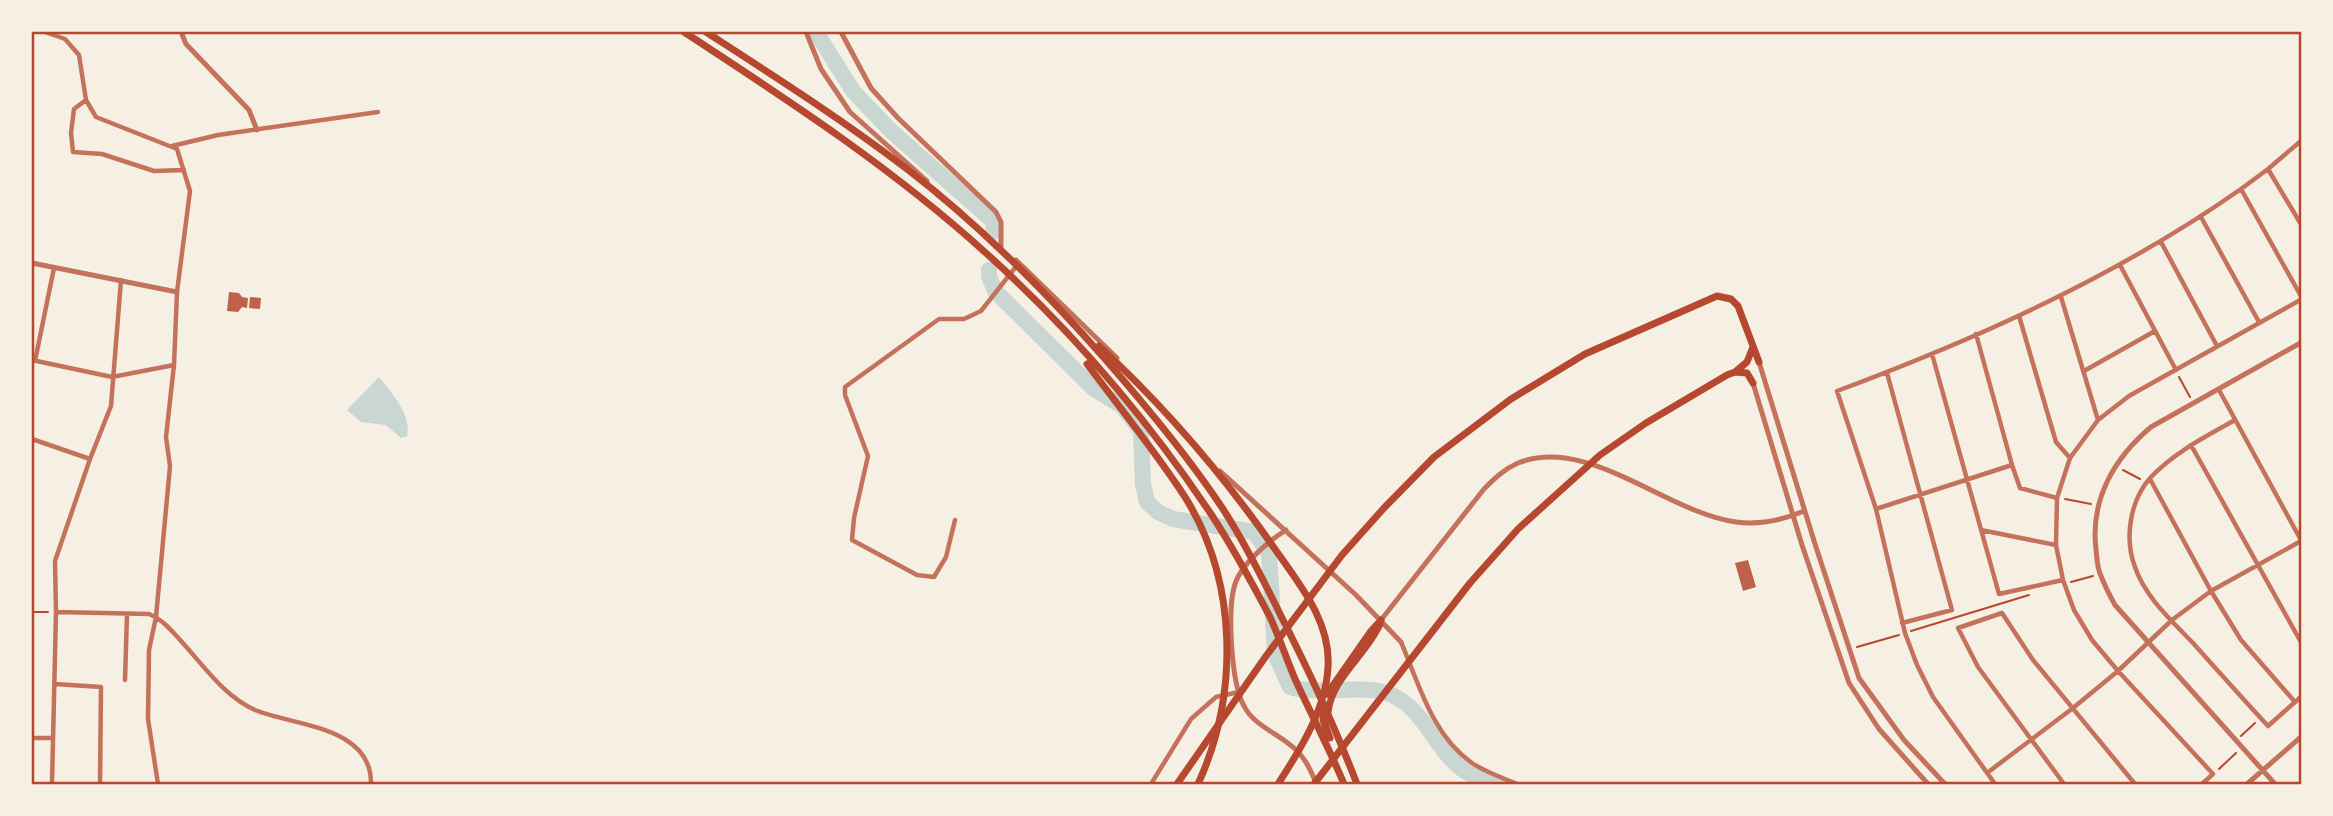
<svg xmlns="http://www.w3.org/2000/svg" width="2333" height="816" viewBox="0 0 2333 816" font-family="'Roboto Serif',serif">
	<rect width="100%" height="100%" fill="#f6efe4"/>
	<path fill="#c9d6d2" d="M379,377c12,15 33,38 28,59l-6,2 -15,-13 -25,-3 -14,-12z"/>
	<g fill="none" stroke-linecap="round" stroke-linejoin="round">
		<path stroke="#c9d6d2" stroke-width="16" d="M816,32l37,59 36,38 105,93 -1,10
			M989,270v6l6,15 99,98 28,17 19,25 2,53 4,18 11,10 15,7 81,13 15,21 6,101 15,33c32,9 74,-4 102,8 33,15 42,53 70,74 9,7 23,11 34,15"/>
	</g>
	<path fill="#bf614a" d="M229,292l10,1 3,4 6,1 -1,10 -5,-1 -4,5 -11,-1z
		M250,297l11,1 -1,11 -11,-1z
		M1748,560l8,27 -13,4 -8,-28z"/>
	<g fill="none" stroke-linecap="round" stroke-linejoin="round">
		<path stroke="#b5482f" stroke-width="2" d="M2179,377l11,20
			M2123,470l17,9
			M2065,499l26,5
			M2071,582l22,-6
			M32,612h16
			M1911,631l118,-36
			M1857,647l42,-12
			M2241,736l14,-13
			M2219,769l17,-16"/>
		<path stroke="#c5725c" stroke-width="4.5" d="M45,32l20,7 14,16 7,45 10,17 81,32 13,42 -13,101 -3,73 -8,72 4,29 -14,151 -7,33 -1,69 10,65
			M86,100l-12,9 -3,24 2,19 29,2 52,17 30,-1
			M2302,140l-34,29 -27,20 61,109
			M172,146l46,-11 160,-23
			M2268,169l34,57
			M2201,217l58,105
			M2161,242l56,104
			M2120,265l56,105
			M2061,297l37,123
			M2019,316l37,126 14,16
			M1976,334l36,131 8,23 37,10
			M1932,354l67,240 64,-14
			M32,360l80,17 62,-12
			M35,361l19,-93
			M2084,371l71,-40
			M1887,373l65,237 -50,13
			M2219,390l83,152
			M2235,420c-30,17 -60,32 -84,57 -21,23 -27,61 -16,90 10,30 37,54 58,76 25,28 50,56 75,83l34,-30
			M32,439l58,20 -35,102 1,51
			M2191,445l111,199
			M90,459l21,-53 10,-126
			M2150,479l61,112 30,49 54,62
			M1876,509l136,-44
			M955,520l-9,37 -12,20 -17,-2 -65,-35 2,-22 14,-62 -23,-61v-8l94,-68h25l17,-8 37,-47
			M1981,530l75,15
			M1401,642c18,42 31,93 71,121 13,9 31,15 45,21
			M125,680l2,-66
			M55,684l46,3 -1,97
			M32,738h20
			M1987,773l86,-65 45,-37 54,-51 39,-29 90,-50
			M52,784l4,-172 93,2c13,5 23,17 32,27 23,25 43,55 74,69 39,16 117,16 116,74
			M1151,784l40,-65 25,-22 23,-5
			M1995,784l-62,-87 -16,-32 -12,-32 -29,-124 -39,-118c142,-53 280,-115 404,-202
			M2064,784l-86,-117 -20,-39 44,-15 31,47 102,124
			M2202,784l11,-10 -95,-103 -26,-31 -18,-30 -11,-30 -7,-35 1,-47 13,-40 28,-38 31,-24 173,-97"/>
		<path stroke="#c5725c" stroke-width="5" d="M181,32l5,12 63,66 8,20
			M806,32l15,37 29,43 77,69
			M841,32l30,56 27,30 98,94 5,10v25
			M1016,260l101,98
			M32,263l145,29
			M1759,362l56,182 44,134 45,62 41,44
			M1753,383l49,162 47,138 30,46 49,55
			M1220,471l136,124 45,47
			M1286,530c-17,11 -45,34 -51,54 -8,25 -4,99 9,122 9,18 30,26 45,38 14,10 21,24 27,39
			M1381,620l103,-131c10,-10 20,-20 34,-26 70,-28 149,50 218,59 23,3 47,-2 68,-11
			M2247,784l55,-48
			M2275,784l-160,-179c-5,-9 -10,-19 -14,-29 -4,-8 -4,-18 -5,-27 -6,-49 18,-91 55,-122l151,-85"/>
		<path stroke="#b5482f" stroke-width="7" d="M1735,372l12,-10 6,-15
			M1177,784l89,-128 76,-101 42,-47 50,-51 77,-58 74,-45 132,-58 14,3 7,7 21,56
			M1314,784l156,-201 48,-54 82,-74 46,-32 81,-48 8,-3 12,1 6,10"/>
		<path stroke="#b5482f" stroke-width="7" d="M684,32c104,68 210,137 303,222 84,76 161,166 224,260 21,32 40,67 58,101 10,21 17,43 26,64 16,35 34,69 49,105
			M706,32c68,44 137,88 201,137 73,56 138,122 198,190 42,48 83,97 118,150 22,34 40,70 58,107 28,55 54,111 76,168
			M1099,346c67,62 126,131 178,206 24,34 54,71 51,115 -2,42 -28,83 -50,117
			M1087,364c33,44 68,87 98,133 53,85 54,198 13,287
			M1327,694l44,-63 10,-11
			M1324,706l-1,14 7,18
			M1328,712c4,-34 38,-57 52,-88"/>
	</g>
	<rect width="2333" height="816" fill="none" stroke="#f6efe4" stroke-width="66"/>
	<rect x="33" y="33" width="2267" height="750" fill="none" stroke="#b5482f" stroke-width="2.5"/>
</svg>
